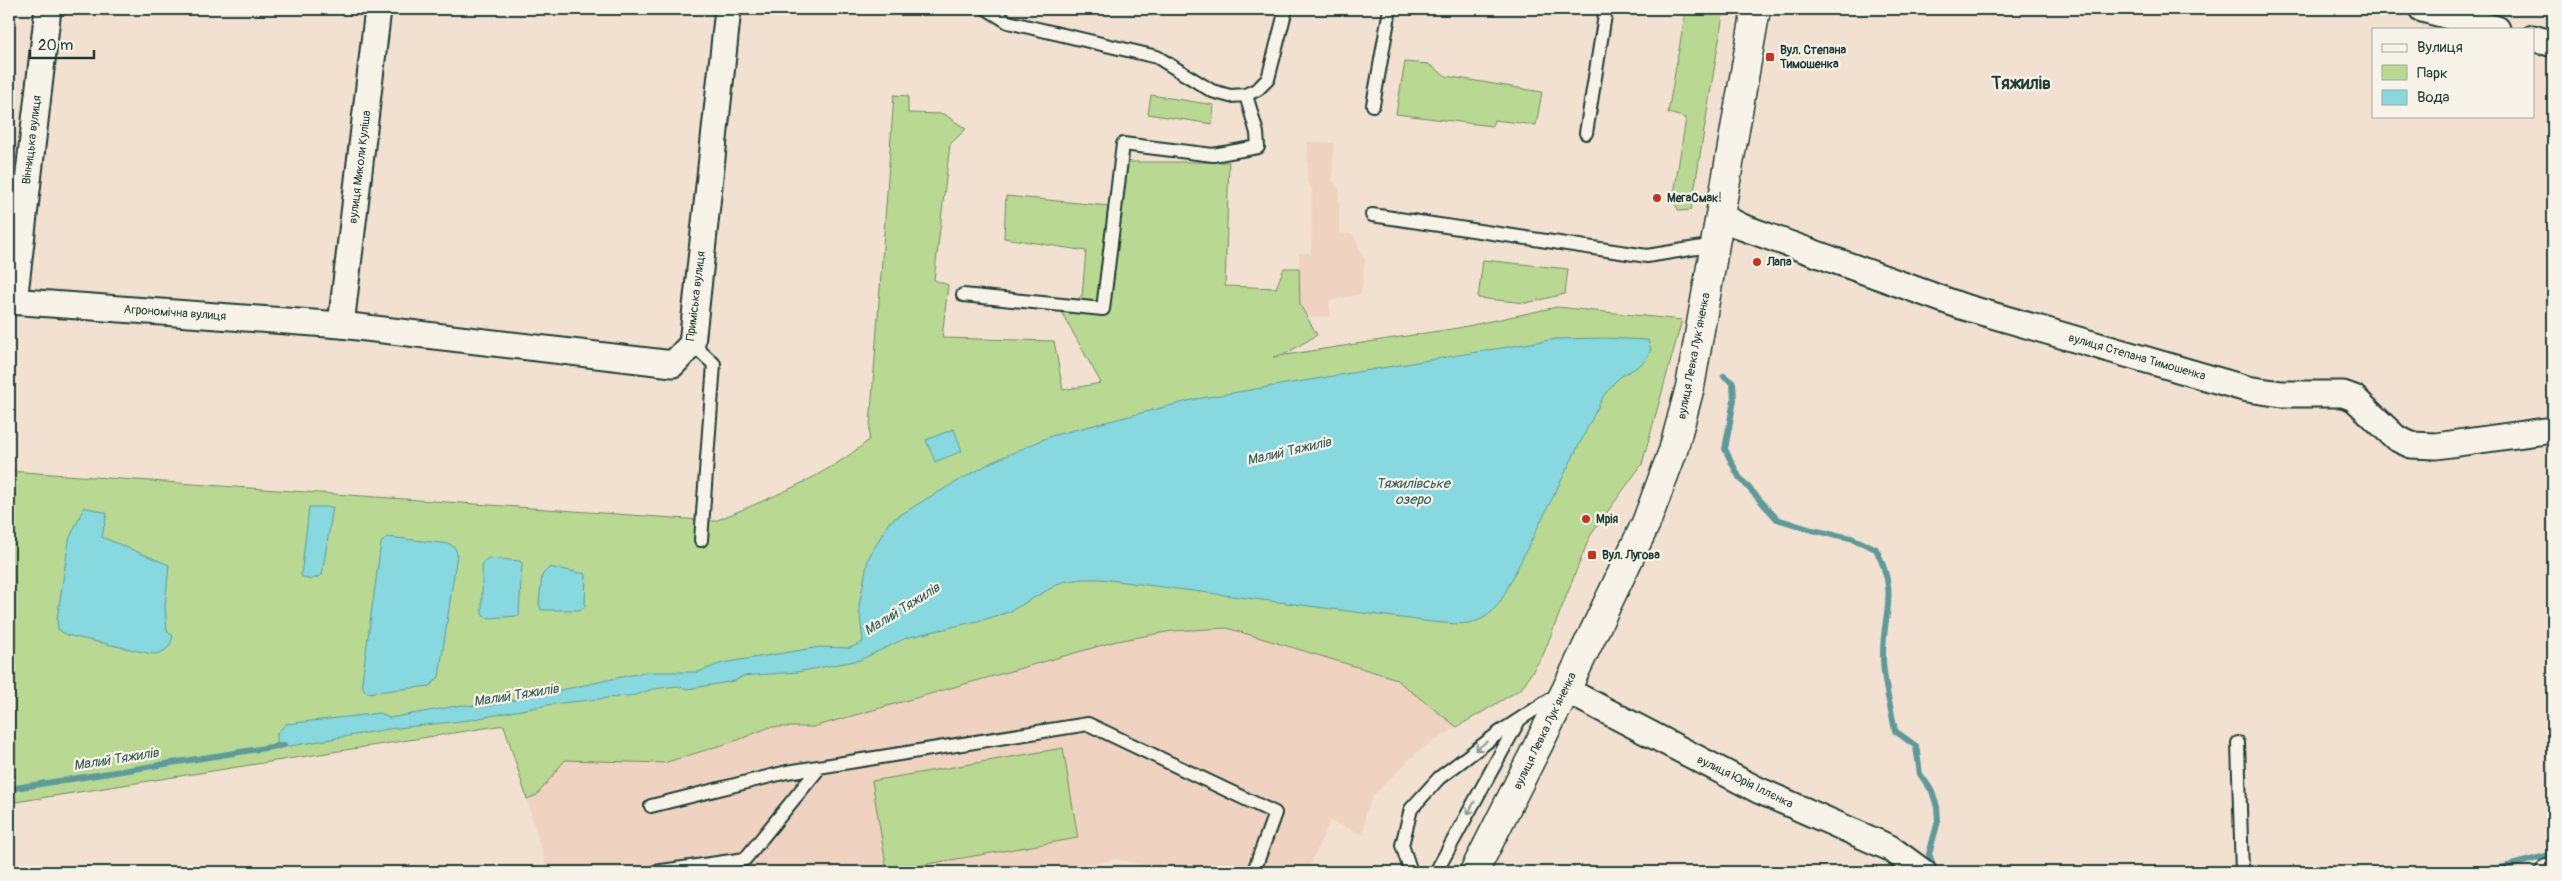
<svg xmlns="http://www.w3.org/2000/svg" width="2562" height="881" viewBox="0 0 2562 881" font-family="Pangolin,sans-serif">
	<rect width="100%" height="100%" fill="#f2e0d0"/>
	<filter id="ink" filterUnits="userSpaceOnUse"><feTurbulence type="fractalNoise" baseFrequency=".02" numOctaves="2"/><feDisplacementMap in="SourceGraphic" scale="10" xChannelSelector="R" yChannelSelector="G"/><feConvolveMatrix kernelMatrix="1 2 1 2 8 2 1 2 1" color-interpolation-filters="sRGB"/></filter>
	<g filter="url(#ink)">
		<path fill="#efd3c0" d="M1308,142l26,1 -2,38 7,8v44l14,1 12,26 -4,34 -32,7 2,15 -24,2 -7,-13 -1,-52h12l1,-64 -5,-6z
			M1227,628l167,50 63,49 -40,25 -44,44 -8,19 -1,20 -34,-14 -23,51h-131l-60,-13 -54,13h-514l-43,-147 612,-84 55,-10z"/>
		<path fill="#b9d992" stroke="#6c8b63" d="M1686,9h38l-33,201 -12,1 -6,-11 13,-82 -18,-5z
			M1405,62l23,2 18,12 96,16 -6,33 -42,-5 -2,6 -96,-12z
			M894,95l14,1v17l36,1 22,15 -16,15 -16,136 14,5 -6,53 112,3 9,49 38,-7 -40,-72 21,-15 4,-45 -82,-13 2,-42 114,11 8,-45h101l-4,124 51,2 8,-20h15l1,37 17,30 -30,18 -14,4 185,-29 99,-21 125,13 -40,144 -52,72 -47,119 -22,34 -64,38 -63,-49 -167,-50 -55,3 -55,10 -304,86h-43l-32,13 -74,23 -99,-3 -28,35 -10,4 -23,-74 -495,78v-332l706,50c53,-22 110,-44 154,-81z
			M1151,95l63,10 -2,19 -64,-10z
			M1483,260l85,9 -3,25 -39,9 -48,-5z
			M1063,748l15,90 -191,33 -15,-90z"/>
		<path fill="#87d8df" stroke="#5d9a9b" d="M1605,338l43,2 3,9c-6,17 -17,19 -31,28 -6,5 -11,13 -16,18l-101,202c-19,31 -38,28 -71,25l-331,-43h-18l-21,3 -53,30 -23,7 -80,19 -46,22 -63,12 -54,4 -8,5 -48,8 -10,-3 -24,3 -17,6 -83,9 -84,16 -80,9 -110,19 -2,-2v-13l9,-9 94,-11 9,5 73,-13 25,1 158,-34h53l24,-9 98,-16 30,1 13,-6 -4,-36 9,-47 21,-37 37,-23 66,-37 59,-26 145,-37 323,-54 37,-6z
			M954,429l8,22 -27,11 -9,-22z
			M84,507l23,6 -5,24 67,28 -4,42 2,24 6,5c-3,13 -8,17 -21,18l-86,-19 -8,-6 -1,-10 12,-79z
			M309,507h24l-11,68 -12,5 -9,-4z
			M387,537l63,7 5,4 2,6 -18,123 -9,9 -63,7 -4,-5 -1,-8 19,-137z
			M488,558l32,3 2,2 -3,53 -32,2 -5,-3v-52z
			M550,567l36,7 -1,33 -6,3h-38l-2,-7 3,-28z"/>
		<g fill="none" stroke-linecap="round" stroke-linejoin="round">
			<path stroke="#5d9a9b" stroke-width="6" d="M1724,376l9,7 1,17 -9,49 14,28 38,42 35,11 39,8 25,11c24,48 6,63 7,109 0,24 8,49 12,73l21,15 4,28 12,17 5,16 1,14 -9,33 5,14 8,4
				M9,789l275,-44
				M2485,872l68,-18"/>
			<defs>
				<path id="lane" d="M987,9l21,13 149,35 55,34 18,5 16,-1
					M1373,105l17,-96
					M1586,133l20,-124
					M1372,215l275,41 68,-11
					M963,295l140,14 20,-165 90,11 45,-8 -1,-14 -11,-38 12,-6 10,-10 18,-70
					M692,344l22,20 -13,176
					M2238,743l4,129
					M651,806l136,-34 301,-48 187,89 -20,55 5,4
					M655,872l90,-13 75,-92
					M1411,872l-9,-27 9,-36 28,-31 61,-46 57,-37
					M1436,872l82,-150"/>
				<path id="street" d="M2422,9l75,20
					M2533,38l20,6
					M1720,216l22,11 219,79 286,83 35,5h61l11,4 42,40 15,7 25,1 117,-16
					M9,301l332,24 332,39 19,-20 36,-335
					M14,302l34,-293
					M341,325l37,-316
					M1566,690l192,100 132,58 33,24
					M2549,872l4,-1"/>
				<path id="primary" d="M1474,872l92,-182 80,-167 27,-72 17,-64 66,-378"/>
			</defs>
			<use href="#lane" stroke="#1f3d34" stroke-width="16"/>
			<use href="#street" stroke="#1f3d34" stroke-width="29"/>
			<use href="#primary" stroke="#1f3d34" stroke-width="31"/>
			<use href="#lane" stroke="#f7f3e8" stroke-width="12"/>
			<use href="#street" stroke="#f7f3e8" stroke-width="25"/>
			<use href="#primary" stroke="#f7f3e8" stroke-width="28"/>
		</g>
		<defs><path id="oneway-shaft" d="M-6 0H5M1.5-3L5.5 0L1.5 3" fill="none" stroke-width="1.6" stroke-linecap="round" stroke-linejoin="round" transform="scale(1.25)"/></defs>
		<g stroke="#8b988e">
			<use href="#oneway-shaft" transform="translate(1481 746) rotate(143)"/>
			<use href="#oneway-shaft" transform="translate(1471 808) rotate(119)"/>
		</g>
	</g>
	<g fill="#c8321e" stroke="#f7f3e8" stroke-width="2">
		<rect x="1765" y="52" width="10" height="10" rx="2.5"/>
		<circle cx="1657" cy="198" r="5"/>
		<circle cx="1757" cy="262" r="5"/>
		<circle cx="1586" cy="519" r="5"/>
		<rect x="1587" y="550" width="10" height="10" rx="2.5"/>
	</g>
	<g text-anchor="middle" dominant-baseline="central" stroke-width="4.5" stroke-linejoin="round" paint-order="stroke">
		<g font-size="12" font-weight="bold" fill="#1f3d34" stroke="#f7f3e8" text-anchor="start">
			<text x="1780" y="50">Вул. Степана<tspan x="1780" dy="14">Тимошенка</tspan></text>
			<text x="1667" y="198">МегаСмак!</text>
			<text x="1767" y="262">Лапа</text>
			<text x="1596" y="519">Мрія</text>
			<text x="1602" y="555">Вул. Лугова</text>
		</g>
		<g font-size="12" fill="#1f3d34" stroke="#f7f3e8">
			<text transform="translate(32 140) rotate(-83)">Вінницька вулиця</text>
			<text transform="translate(360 167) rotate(-83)">вулиця Миколи Куліша</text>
			<text transform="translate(696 296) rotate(-83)">Приміська вулиця</text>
			<text transform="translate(175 313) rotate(4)">Агрономічна вулиця</text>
			<text transform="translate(1694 356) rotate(-79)">вулиця Левка Лукʼяненка</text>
			<text transform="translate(2137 357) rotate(16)">вулиця Степана Тимошенка</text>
			<text transform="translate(1545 731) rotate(-64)">вулиця Левка Лукʼяненка</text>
			<text transform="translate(1745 782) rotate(26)">вулиця Юрія Іллєнка</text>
		</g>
		<g font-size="14" font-style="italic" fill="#345c56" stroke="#f7f3e8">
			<text transform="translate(1289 451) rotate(-13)">Малий Тяжилів</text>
			<text x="1413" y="483">Тяжилівське<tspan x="1413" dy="16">озеро</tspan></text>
			<text transform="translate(902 609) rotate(-32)">Малий Тяжилів</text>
			<text transform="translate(516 695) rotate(-9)">Малий Тяжилів</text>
			<text transform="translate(116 759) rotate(-9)">Малий Тяжилів</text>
		</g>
		<g font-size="18" font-weight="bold" fill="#1f3d34" stroke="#f7f3e8">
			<text x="2021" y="83">Тяжилів</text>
		</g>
	</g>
	<rect width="2562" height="881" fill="none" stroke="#f7f3e8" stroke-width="30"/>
	<rect x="15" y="15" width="2532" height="851" fill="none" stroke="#1f3d34" stroke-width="2" filter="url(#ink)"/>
	<rect x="2372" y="28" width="162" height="90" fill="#f7f3e8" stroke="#a1aaa0"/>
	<rect x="2382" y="44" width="25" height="8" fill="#f7f3e8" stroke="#a1aaa0"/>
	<text x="2417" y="52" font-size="15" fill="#1f3d34">Вулиця</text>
	<rect x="2382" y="65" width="25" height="15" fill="#b9d992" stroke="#a1aaa0"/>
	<text x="2417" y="78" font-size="15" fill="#1f3d34">Парк</text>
	<rect x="2382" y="90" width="25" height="15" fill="#87d8df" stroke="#a1aaa0"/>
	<text x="2417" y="102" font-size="15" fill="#1f3d34">Вода</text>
	<path d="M30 50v8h64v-8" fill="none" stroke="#1f3d34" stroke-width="2.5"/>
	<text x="38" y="50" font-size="15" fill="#1f3d34" stroke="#f7f3e8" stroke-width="4" paint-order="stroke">20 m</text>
</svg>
